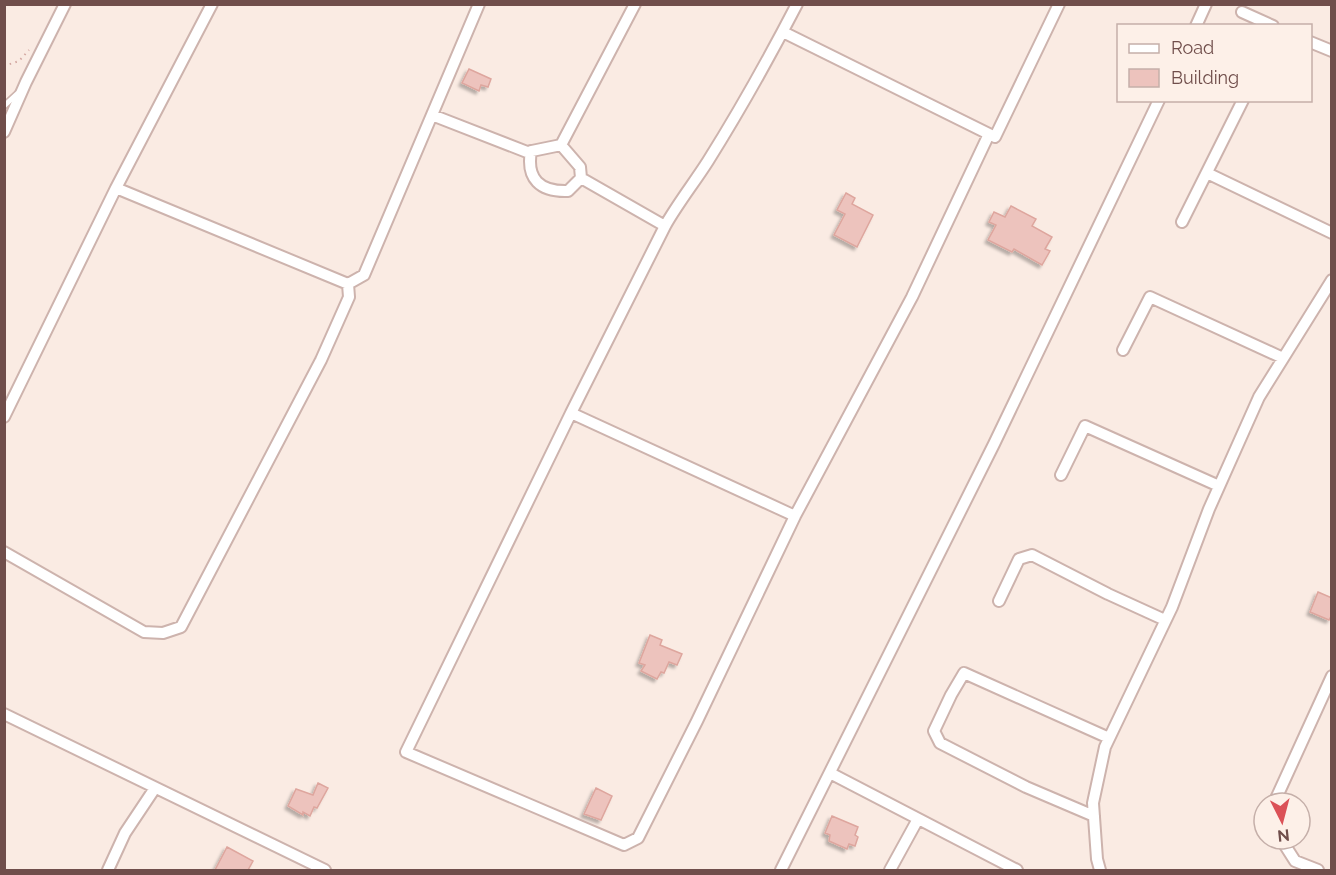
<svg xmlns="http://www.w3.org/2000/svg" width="1336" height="875" viewBox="0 0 1336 875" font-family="Raleway,sans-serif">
	<defs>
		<filter id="shadow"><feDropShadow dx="-3" dy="3" stdDeviation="1.5" flood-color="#0004"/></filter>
	</defs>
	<rect width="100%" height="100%" fill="#faebe3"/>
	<path fill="#edc3bd" stroke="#dea69e" stroke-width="1.5" filter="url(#shadow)" d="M469,69l22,10 -3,8 -7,-2 -2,6 -17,-8z
		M846,193l9,5 -3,6 21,11 -16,32 -23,-12 11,-21 -8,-4z
		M1011,206l25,13 -4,7 20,11 -7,12 5,2 -8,14 -28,-16 -2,3 -24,-12 8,-15 -7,-3 5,-10 11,5z
		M1318,592l14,6v17l-3,5 -19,-8z
		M650,635l12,5 -2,5 22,9 -5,11 -8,-3 -5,11 -3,-1 -4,7 -16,-8 4,-6 -6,-2z
		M318,783l10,5 -11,20 -3,-1 -4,9 -7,-4v3l-15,-9 8,-17 17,6z
		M596,788l16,8 -11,24 -17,-6z
		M832,816l26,11 -3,8 3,2 -3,9 -6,-2 -2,5 -18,-8 1,-6 -5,-2z
		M227,847l26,14 -5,9h-33z"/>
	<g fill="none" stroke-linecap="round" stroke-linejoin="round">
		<defs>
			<path id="lane" d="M4,106l13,-12"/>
			<path id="street" d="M1242,12l31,14
				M1196,26l10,-22
				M783,32l212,105 64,-133
				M1310,42l22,9
				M432,115l95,37 34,-7 74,-141
				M4,132l22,-50 39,-78
				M531,151c-5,28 9,41 37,40l13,-13 -1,-11 -19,-22
				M1207,173l125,60
				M581,178l84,48c13,-23 29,-43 43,-65 32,-51 61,-103 89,-157
				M1182,222l61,-122
				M665,226l-94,187 224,103 117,-219 77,-163
				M348,284l16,-9 115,-271
				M1123,350l27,-53 133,61
				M571,413l-165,339 218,93 14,-7 59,-117 98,-205
				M4,417l112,-229 96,-184
				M1061,475l24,-49 134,60
				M4,552l140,80 19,1 18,-6 140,-267 28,-63 -1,-13 -232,-96
				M999,601l20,-42 13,-4 76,39 57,26
				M4,714l321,156
				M830,773l187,97
				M1274,803l58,-127
				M1094,816l-68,-29 -86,-44 -6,-12 17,-36 13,-22 145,65
				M1281,839l14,22 23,9
				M108,870l17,-37 30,-45
				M781,870l213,-426 165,-344
				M890,870l28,-51
				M1100,870l-3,-11 -4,-56 12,-56 67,-140 37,-98 50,-112 73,-117"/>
		</defs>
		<use href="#lane" stroke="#cdb3ad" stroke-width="8"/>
		<use href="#street" stroke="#cdb3ad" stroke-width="14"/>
		<path stroke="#d2a6a0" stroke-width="2" stroke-dasharray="1.5 4.5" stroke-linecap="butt" d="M4,66l15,-5 10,-11"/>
		<use href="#lane" stroke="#fff" stroke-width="5"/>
		<use href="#street" stroke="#fff" stroke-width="10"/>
	</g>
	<rect width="1336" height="875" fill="none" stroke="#704e4b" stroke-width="12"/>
	<rect x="1117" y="24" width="195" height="78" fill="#fdf0e8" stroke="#c5afa9" stroke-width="1.5"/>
	<rect x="1129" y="44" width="30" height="9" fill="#ffffff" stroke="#c5afa9" stroke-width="1.5"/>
	<text x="1171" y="54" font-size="18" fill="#704e4b">Road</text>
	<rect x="1129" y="69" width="30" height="18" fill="#edc3bd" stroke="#c5afa9" stroke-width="1.5"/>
	<text x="1171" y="84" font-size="18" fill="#704e4b">Building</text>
	<g transform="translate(1282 821) rotate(174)"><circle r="28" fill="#fdf0e8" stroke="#c5afa9" stroke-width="1.5"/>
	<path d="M0-4.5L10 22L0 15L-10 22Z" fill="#db5157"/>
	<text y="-9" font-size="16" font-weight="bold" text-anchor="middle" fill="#704e4b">N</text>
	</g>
</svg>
